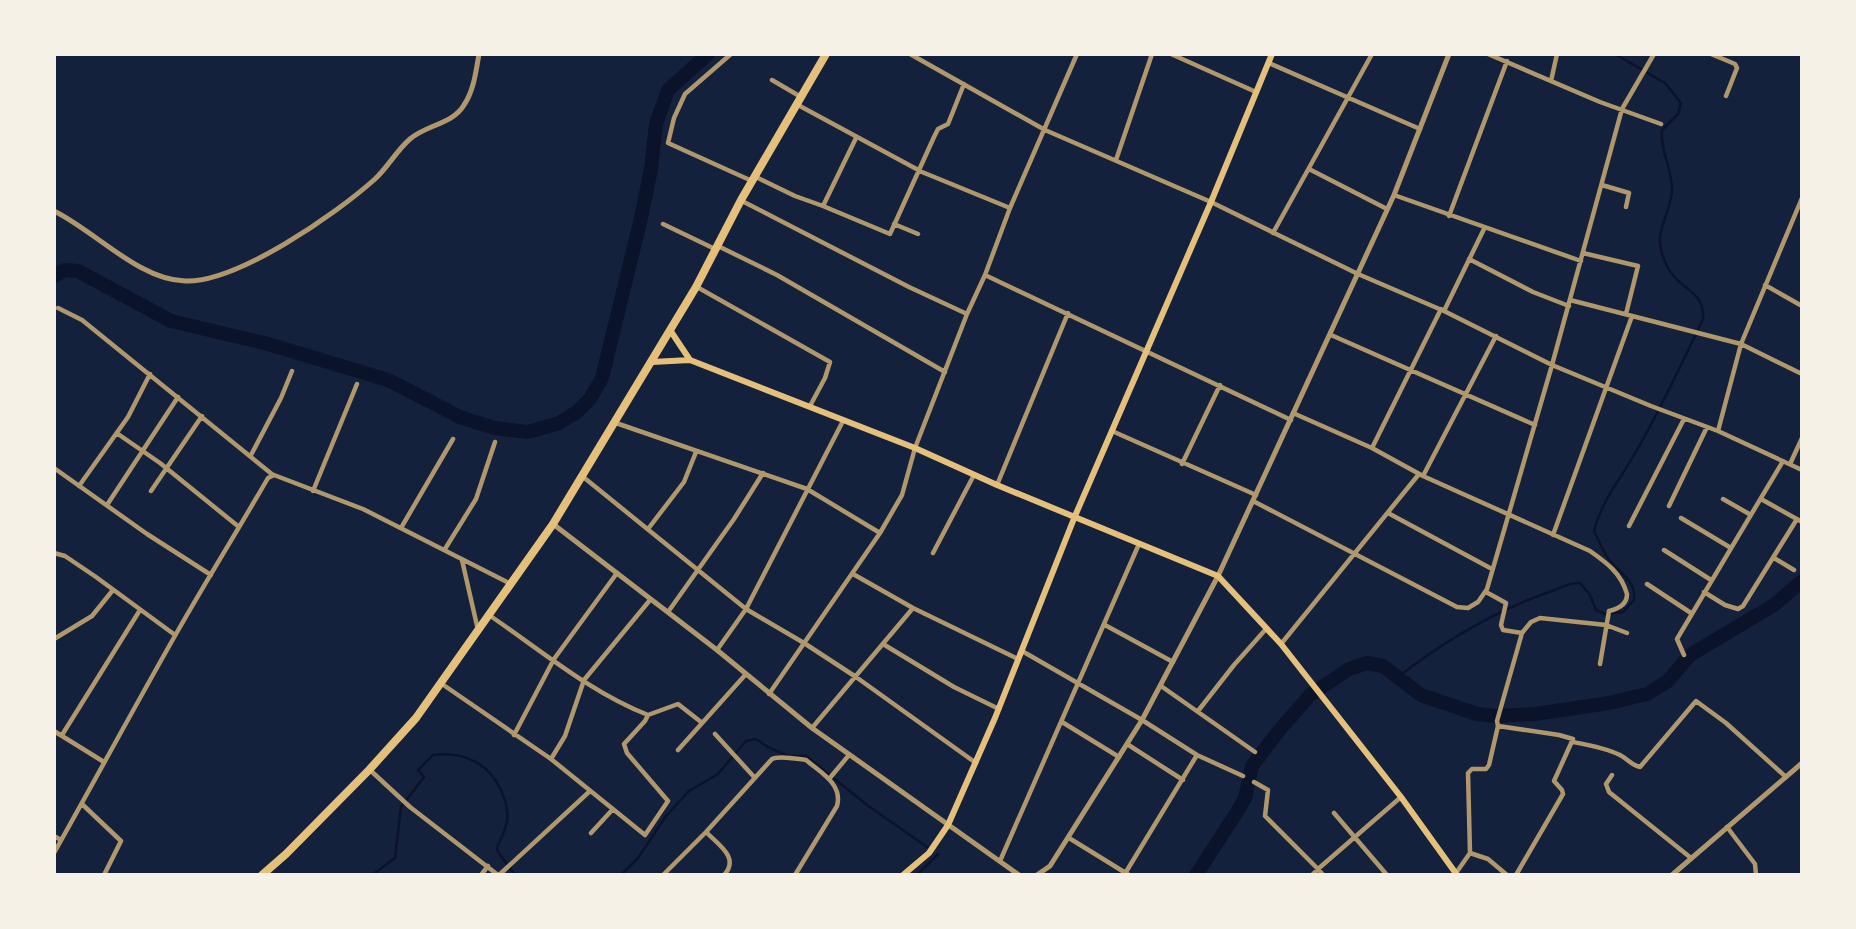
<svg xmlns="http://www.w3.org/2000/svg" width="1856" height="929" viewBox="0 0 1856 929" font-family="Helvetica,sans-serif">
	<rect width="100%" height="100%" fill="#14213d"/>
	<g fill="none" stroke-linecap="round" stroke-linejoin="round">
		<path stroke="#0b132b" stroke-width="2.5" d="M1398,677c45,-35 97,-66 151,-85 10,-3 20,-10 31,-9l10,12 6,15 9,4 18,-2 11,-12c2,-19 -12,-25 -23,-38 -7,-8 -12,-21 -17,-31 7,-29 25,-50 40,-76 26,-44 47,-90 69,-136 2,-29 -23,-28 -35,-51 -20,-37 3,-48 4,-79 0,-21 -12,-38 -10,-59l16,-16 3,-11 -16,-20 -50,-29
			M372,875l23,-17 6,-51 23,-30 -6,-7 15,-15c32,-4 58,9 70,40 3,7 5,18 4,27 -2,8 -6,17 -10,25l1,5 17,23
			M621,875l17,-17 28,-42 23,-25 29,-17 28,-33 10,-2 12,8 20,9h18l61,49 60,42
			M917,875l21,-21"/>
		<path stroke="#0b132b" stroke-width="14" d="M54,276l11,-6 13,1 93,50 97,23 120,36 74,38 33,10 33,4 31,-9 18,-11 13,-13 12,-21 39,-160 10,-49 5,-45 12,-34 40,-36
			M1196,875l41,-63 8,-14 7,-32 25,-33 33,-38 39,-26 18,-6 16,3 38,29 56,19 19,2 39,-2 74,-11 38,-9 21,-13 22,-26 84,-50 28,-24"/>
		<path stroke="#b1986c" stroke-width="4.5" d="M731,54l-46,40 -11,24 -6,25 84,38
			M910,54l135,76 166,72 147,72 86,37 108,54 99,41 67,25 84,39
			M1171,54l85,38
			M1488,54l112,48 61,22
			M1711,54l24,10 2,4 -11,28
			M1269,63l151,66
			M772,80l29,17
			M1551,81l6,-27
			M798,105l124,67 88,36
			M1116,160l36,-106
			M1309,169l78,40
			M756,177l39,19 28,10 33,-68
			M1602,185l27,8 -3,14
			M1394,195l187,66
			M742,201l167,86 58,27
			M823,206l67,28 44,-97 4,-8 10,-5 16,-40
			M1449,216l58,-155
			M663,224l52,25
			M894,224l24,10
			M1273,233l99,-179
			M718,246l59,29 168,97
			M1583,253l55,13 -12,48
			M1469,259l64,33 36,14
			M985,275l306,145
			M1765,285l37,21
			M697,287l133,75 -5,16 -15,28
			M1570,300l171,44 61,30
			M58,308l24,12 191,155
			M1444,311l40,-82
			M1331,335l204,90
			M1293,413l79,35 51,28 167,75c17,12 31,22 37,43 0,11 -9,15 -18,17l-9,53
			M616,423l191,66 73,44
			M1112,431l144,64
			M1718,431l23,-87 61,-146
			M118,434l42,29 79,64
			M1372,448l69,-139
			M251,455l30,-57 11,-27
			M1182,464l38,-79
			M1790,464l12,-26
			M54,468l93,66 64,41
			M582,476l164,133 58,34 52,34 120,86
			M1423,476l73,-140
			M997,485l71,-172
			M79,486l49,-69 22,-43
			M151,491l51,-75
			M313,491l44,-107
			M1723,499l28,16
			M1761,499l41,23
			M1253,501l204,106 11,1 10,-6 9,-13 65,-224 70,-256 32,-55
			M107,505l71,-108
			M1669,506l38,-79
			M1388,513l104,56
			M1681,518l50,30
			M1629,526l55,-107
			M401,528l52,-89
			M648,529l36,-47 12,-30
			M1553,535l79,-219
			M445,549l31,-50 19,-57
			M1664,550l47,30
			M54,553l11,3 31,21 79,58
			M933,553l41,-78
			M1774,558l20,12
			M462,560l16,70
			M853,574l60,34 105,51
			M1647,584l44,29
			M1486,592l20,11 -5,22 2,5 19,3
			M1704,592l21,13 13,4 5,-3 54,-87
			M668,612l66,-93 29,-46
			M489,615c50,34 102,78 159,100l30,-11 23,18
			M1105,625l68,37
			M54,639l38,-23 21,-26
			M883,644l71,43 45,22
			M1281,644l138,-170
			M717,650l29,-41 97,-188
			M1022,651l120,69 55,35 46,21
			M1684,655l-7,-16 106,-178
			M442,684l109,75 94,76 23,-34 -41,-48 -3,-9 21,-23 3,-6
			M1161,686l94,66
			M769,694l111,-161 22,-38 13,-47 52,-134 18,-39 25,-67 67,-154
			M1198,711l36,-46 32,-36
			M1062,722l57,35
			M1498,726l61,9 14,4 -19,42 8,9 1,4 -47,81
			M812,728l101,-120
			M54,731l50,31
			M715,734l40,44
			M62,735l78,-125
			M514,735l40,-76 63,-86
			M1573,742c16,3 33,6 47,13 8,4 11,10 20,12l56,-66 30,22 60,54
			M1127,744l56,36
			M678,750l68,-76
			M551,759l14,-23 19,-56 66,-80
			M370,770l40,37 88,68
			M1612,775l-6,9 3,8 82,66
			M829,779l20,-24
			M1254,782l14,8 -3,26 53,53 83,-72
			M83,805l38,36 -17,34
			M1334,813l53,62
			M1727,827l28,37 1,11
			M706,832c13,13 34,26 18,43
			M591,833l22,-24
			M54,836l7,4
			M1069,838l60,37
			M54,853c41,-73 81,-147 122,-219 30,-53 62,-104 92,-156l6,-3 89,34 146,74
			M1470,853l18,6 19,16
			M1000,861l139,-317
			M1126,872l71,-117
			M1456,873l14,-20 -2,-80 4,-4h14l3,-4 9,-39 -1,-5 25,-88 9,-11 9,-4 66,7 21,8
			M481,875l7,-9
			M499,875l91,-84
			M663,875l43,-43 66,-73c8,-4 25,0 34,1 15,13 37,24 31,46l-42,69
			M1312,875l6,-6 5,6"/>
		<path stroke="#b1986c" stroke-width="5" d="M54,211c41,20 85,69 131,70 52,2 151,-67 190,-102 13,-12 22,-29 35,-40 16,-14 43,-15 54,-34 10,-15 12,-34 15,-51
			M553,524l164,126 95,78 207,147
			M1037,875l13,-9 92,-146 76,-144 176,-381 55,-141
			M1672,875l130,-112"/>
		<path stroke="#e5c07b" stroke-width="6" d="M670,330l20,30 225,88 82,37 221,91 63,68 120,153 56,78
			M652,362l38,-2
			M903,875l26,-22 19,-28 47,-107 80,-202 136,-314 61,-148"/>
		<path stroke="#e5c07b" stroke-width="8" d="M262,875l24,-21 83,-84 47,-52 137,-194 143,-237 45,-87 85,-146"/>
	</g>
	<rect width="1856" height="929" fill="none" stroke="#f6f1e7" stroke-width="112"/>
</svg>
